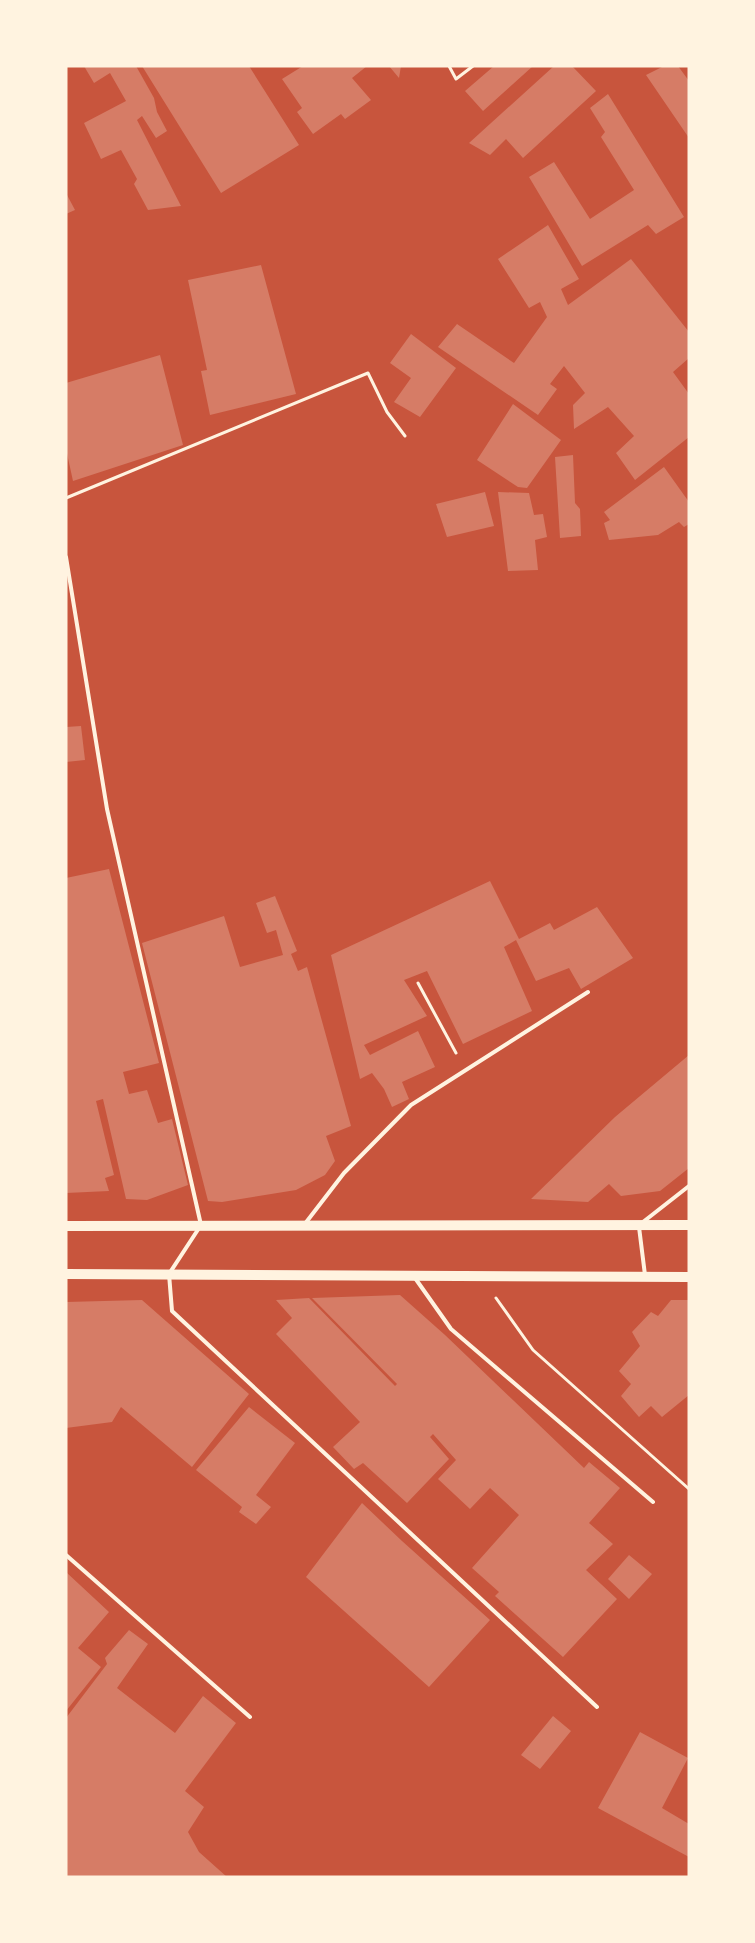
<svg xmlns="http://www.w3.org/2000/svg" width="755" height="1943" viewBox="0 0 755 1943" font-family="Figtree,sans-serif">
	<rect width="100%" height="100%" fill="#c8553d"/>
	<path fill="#d67c66" d="M84,66h52l18,32 3,14 10,19 -11,7 -14,-22 -5,4 44,86 -33,4 -14,-26 3,-5 -16,-29 -20,9 -17,-36 42,-22 -16,-28 -16,10z
		M142,66h107l50,79 -78,48z
		M303,66h64l-15,12 19,22 -26,19 -4,-5 -28,20 -16,-22 5,-4 -20,-29z
		M389,66h12l-2,12z
		M494,66h39l-50,45 -18,-20z
		M554,66h18l24,25 -73,67 -17,-19 -16,16 -21,-12z
		M664,66h14l11,15v57l-43,-63z
		M608,94l76,123 -28,17 -8,-9 -66,41 -53,-89 25,-15 36,57 44,-29 -33,-53 4,-5 -15,-24z
		M66,193l9,17 -9,4z
		M548,225l31,54 -18,10 7,16 63,-46 58,73v26l-16,14 16,22v43l-54,43 -19,-27 18,-17 -26,-29 -34,22 -1,-24 12,-12 -21,-27 -14,18 7,5 -19,26 -100,-68 19,-23 57,39 33,-46 -7,-15 -11,6 -31,-49z
		M261,265l35,129 -86,21 -9,-44 6,-1 -19,-90z
		M411,334l45,34 -36,49 -26,-15 17,-24 -21,-15z
		M160,355l23,90 -110,36 -7,-32v-66z
		M513,404l48,36 -34,48 -9,-1 -41,-27z
		M573,455l2,48 5,6 1,27 -21,2 -5,-81z
		M664,467l25,35v22l-5,3 -5,-5 -21,13 -49,5 -5,-17 6,-3 -6,-8z
		M485,492l9,34 -47,11 -11,-33z
		M498,492l31,1 5,22 9,-1 4,23 -12,3 3,30 -30,1z
		M81,726l4,34 -19,2v-35z
		M109,869l50,194 -36,9 6,22 18,-4 11,33 14,-4 16,66 -41,15 -21,-1 -23,-100 -7,2 18,74 -9,3 4,13 -43,2v-315z
		M490,881l29,58 31,-16 4,7 43,-23 36,51 -52,31 -12,-21 -33,13 -20,-41 -12,7 28,64 -69,33 -36,-73 -23,9 23,36 -63,29 6,10 48,-24 17,36 -33,15 7,17 -17,8 -8,-18 -12,-16 -12,6 -29,-124z
		M275,896l22,55 -6,3 7,17 9,-4 44,159 -25,10 9,25 -10,14 -29,15 -74,12 -14,-1 -66,-258 82,-27 16,51 43,-12 -7,-25 -9,3 -11,-30z
		M689,1055v113l-29,23 -39,5 -12,-12 -21,18 -57,-3 84,-82z
		M400,1295l45,40 139,133 5,-6 31,26 -31,35 24,21 -27,26 31,29 -54,58 -68,-61 4,-4 -27,-24 47,-53 -29,-27 -20,21 -32,-30 18,-19 -23,-26 -3,3 19,22 -42,44 -44,-40 -9,6 -21,-22 27,-25 -84,-88 16,-16 -16,-18 33,-2 86,88 2,-2 -85,-86z
		M142,1300l107,94 -57,73 -71,-60 -9,15 -46,6v-126z
		M671,1300h18v95l-27,22 -11,-11 -12,11 -18,-21 10,-12 -12,-13 21,-25 -8,-14 19,-20 7,4z
		M249,1407l46,36 -39,52 15,12 -15,17 -17,-12 3,-5 -46,-37z
		M362,1503l40,38 88,79 -61,67 -123,-110z
		M629,1555l23,19 -23,25 -21,-20z
		M66,1572l43,40 -31,36 23,19 -35,44z
		M129,1630l19,14 -31,44 58,45 28,-37 33,27 -51,68 19,16 -16,25 11,20 28,25h-161v-159l41,-54 -2,-6z
		M553,1716l18,15 -31,38 -19,-14z
		M640,1732l48,26 -26,50 27,16v33l-91,-49z"/>
	<g fill="none" stroke-linecap="round" stroke-linejoin="round">
		<path stroke="#fff3e0" stroke-width="3" d="M449,66l7,13 17,-13
			M66,498l302,-125 19,39 18,24
			M418,983l38,70
			M496,1298l37,52 156,139"/>
		<path stroke="#fff3e0" stroke-width="4" d="M66,557l41,252 94,416 -32,49 3,37 425,396
			M643,1222l46,-36
			M304,1225l40,-52 67,-68 177,-113
			M639,1227l6,48
			M415,1278l36,51 202,173
			M66,1555l184,162"/>
		<path stroke="#fff3e0" stroke-width="10" d="M66,1226l623,-1
			M66,1274l623,3"/>
	</g>
	<rect width="755" height="1943" fill="none" stroke="#fff3e0" stroke-width="135"/>
</svg>
